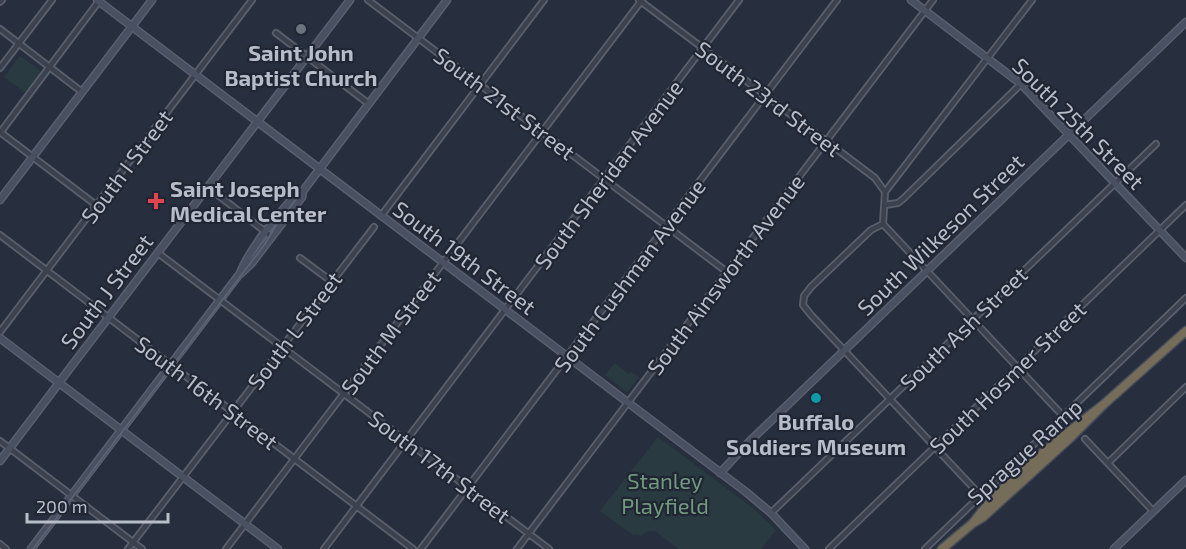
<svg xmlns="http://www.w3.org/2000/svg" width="1186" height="549" viewBox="0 0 1186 549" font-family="'Exo 2',sans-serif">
	<rect width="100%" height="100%" fill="#272f3f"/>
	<path fill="#293b40" d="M20,56l23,17 -16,21 -23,-17z
		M615,363l13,11 3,-2 8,5 -12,15 -22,-17z
		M658,437l96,72 22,21 -15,19h-82l-24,-18h-7l-7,5 -3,-2 -5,1 -33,-24z"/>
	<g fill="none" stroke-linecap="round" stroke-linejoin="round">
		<defs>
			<path id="street" d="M368,0l359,272
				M639,0l236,178 10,14 -2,32
				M0,2l2,-2
				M0,29l82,63
				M276,33l93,71
				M0,68l52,-68
				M0,132l96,73
				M0,133l99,-132
				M209,188l63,49
				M885,192l147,-192
				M885,205l13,-2 5,-4 118,-115
				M381,216l163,-216
				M883,224l-12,6 -60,57 -7,9 -1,9 8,10 170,181
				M883,224l180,192
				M0,235l413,314
				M158,253l391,296
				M300,258l31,23
				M0,332l252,-332
				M1085,439l68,72
				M0,441l142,108
				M1108,463l78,-76
				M771,513l385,-369
				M0,544l6,5
				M128,549l246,-322
				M226,549l416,-549
				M324,549l415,-549
				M421,549l416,-549
				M517,549l416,-549
				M829,549l357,-344
				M925,549l261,-251"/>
			<path id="secondary" d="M97,0l649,492 25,21 34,36
				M911,0l110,84 165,174
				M0,200l152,-200
				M240,273c13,-30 36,-55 57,-80l6,-2
				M0,338l278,211
				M61,380l289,-380
				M0,461l59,-78
				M720,473l30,-32 436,-419
				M31,549l207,-273 13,-12 51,-67 1,-6 144,-191
				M1114,549l72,-69"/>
			<path id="highway" d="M1103,405l83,-74
				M942,549l31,-26 10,-6 87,-79 33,-33c-42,33 -99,75 -130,118"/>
		</defs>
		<use href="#street" stroke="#595f6d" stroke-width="8"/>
		<use href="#secondary" stroke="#595f6d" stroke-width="9"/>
		<use href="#highway" stroke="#464c5a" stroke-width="11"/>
		<use href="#street" stroke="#3b414f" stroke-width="4.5"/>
		<use href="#secondary" stroke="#495062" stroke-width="6"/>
		<use href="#highway" stroke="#756c59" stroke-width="8"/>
		<path stroke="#5e6576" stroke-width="1.5" d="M33,549l232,-305 10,-17 25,-33"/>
	</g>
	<circle fill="#6b7280" stroke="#202634" stroke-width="2" cx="301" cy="29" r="6"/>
	<path fill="#e0444e" stroke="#202634" stroke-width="2" d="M153 192h6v6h6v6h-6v6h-6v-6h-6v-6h6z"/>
	<circle fill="#0f9aa8" stroke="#202634" stroke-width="2" cx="816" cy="398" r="6"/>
	<g text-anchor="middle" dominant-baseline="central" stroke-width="4.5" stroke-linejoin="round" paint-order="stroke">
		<g font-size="22" font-weight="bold" fill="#b8bdca" stroke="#202634">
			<text x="301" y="52">Saint John<tspan x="301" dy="25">Baptist Church</tspan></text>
			<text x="170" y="188" text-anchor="start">Saint Joseph<tspan x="170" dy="25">Medical Center</tspan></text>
			<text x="816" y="421">Buffalo<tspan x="816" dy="25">Soldiers Museum</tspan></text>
		</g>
		<g font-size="22" fill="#b8bdca" stroke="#202634">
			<text transform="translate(769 98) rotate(37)">South 23rd Street</text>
			<text transform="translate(505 103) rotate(37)">South 21st Street</text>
			<text transform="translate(1079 123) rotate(45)">South 25th Street</text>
			<text transform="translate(126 166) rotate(-53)">South I Street</text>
			<text transform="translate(608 174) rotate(-53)">South Sheridan Avenue</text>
			<text transform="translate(940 234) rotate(-44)">South Wilkeson Street</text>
			<text transform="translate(465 257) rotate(37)">South 19th Street</text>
			<text transform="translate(725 274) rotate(-53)">South Ainsworth Avenue</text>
			<text transform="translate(629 275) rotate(-53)">South Cushman Avenue</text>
			<text transform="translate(106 291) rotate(-53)">South J Street</text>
			<text transform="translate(963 328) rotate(-44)">South Ash Street</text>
			<text transform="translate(294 330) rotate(-53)">South L Street</text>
			<text transform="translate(390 332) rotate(-53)">South M Street</text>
			<text transform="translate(1007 377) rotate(-44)">South Hosmer Street</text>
			<text transform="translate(207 392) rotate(37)">South 16th Street</text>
			<text transform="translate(1024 451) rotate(-42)">Sprague Ramp</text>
			<text transform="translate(440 466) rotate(37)">South 17th Street</text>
		</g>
		<g font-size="22" fill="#70997e" stroke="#202634">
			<text x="665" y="480">Stanley<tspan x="665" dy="25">Playfield</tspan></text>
		</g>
	</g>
	<path d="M27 513v9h141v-9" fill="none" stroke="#b8bdca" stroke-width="3"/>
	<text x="36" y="513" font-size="18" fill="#b8bdca" stroke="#202634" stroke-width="4.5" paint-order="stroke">200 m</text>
</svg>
